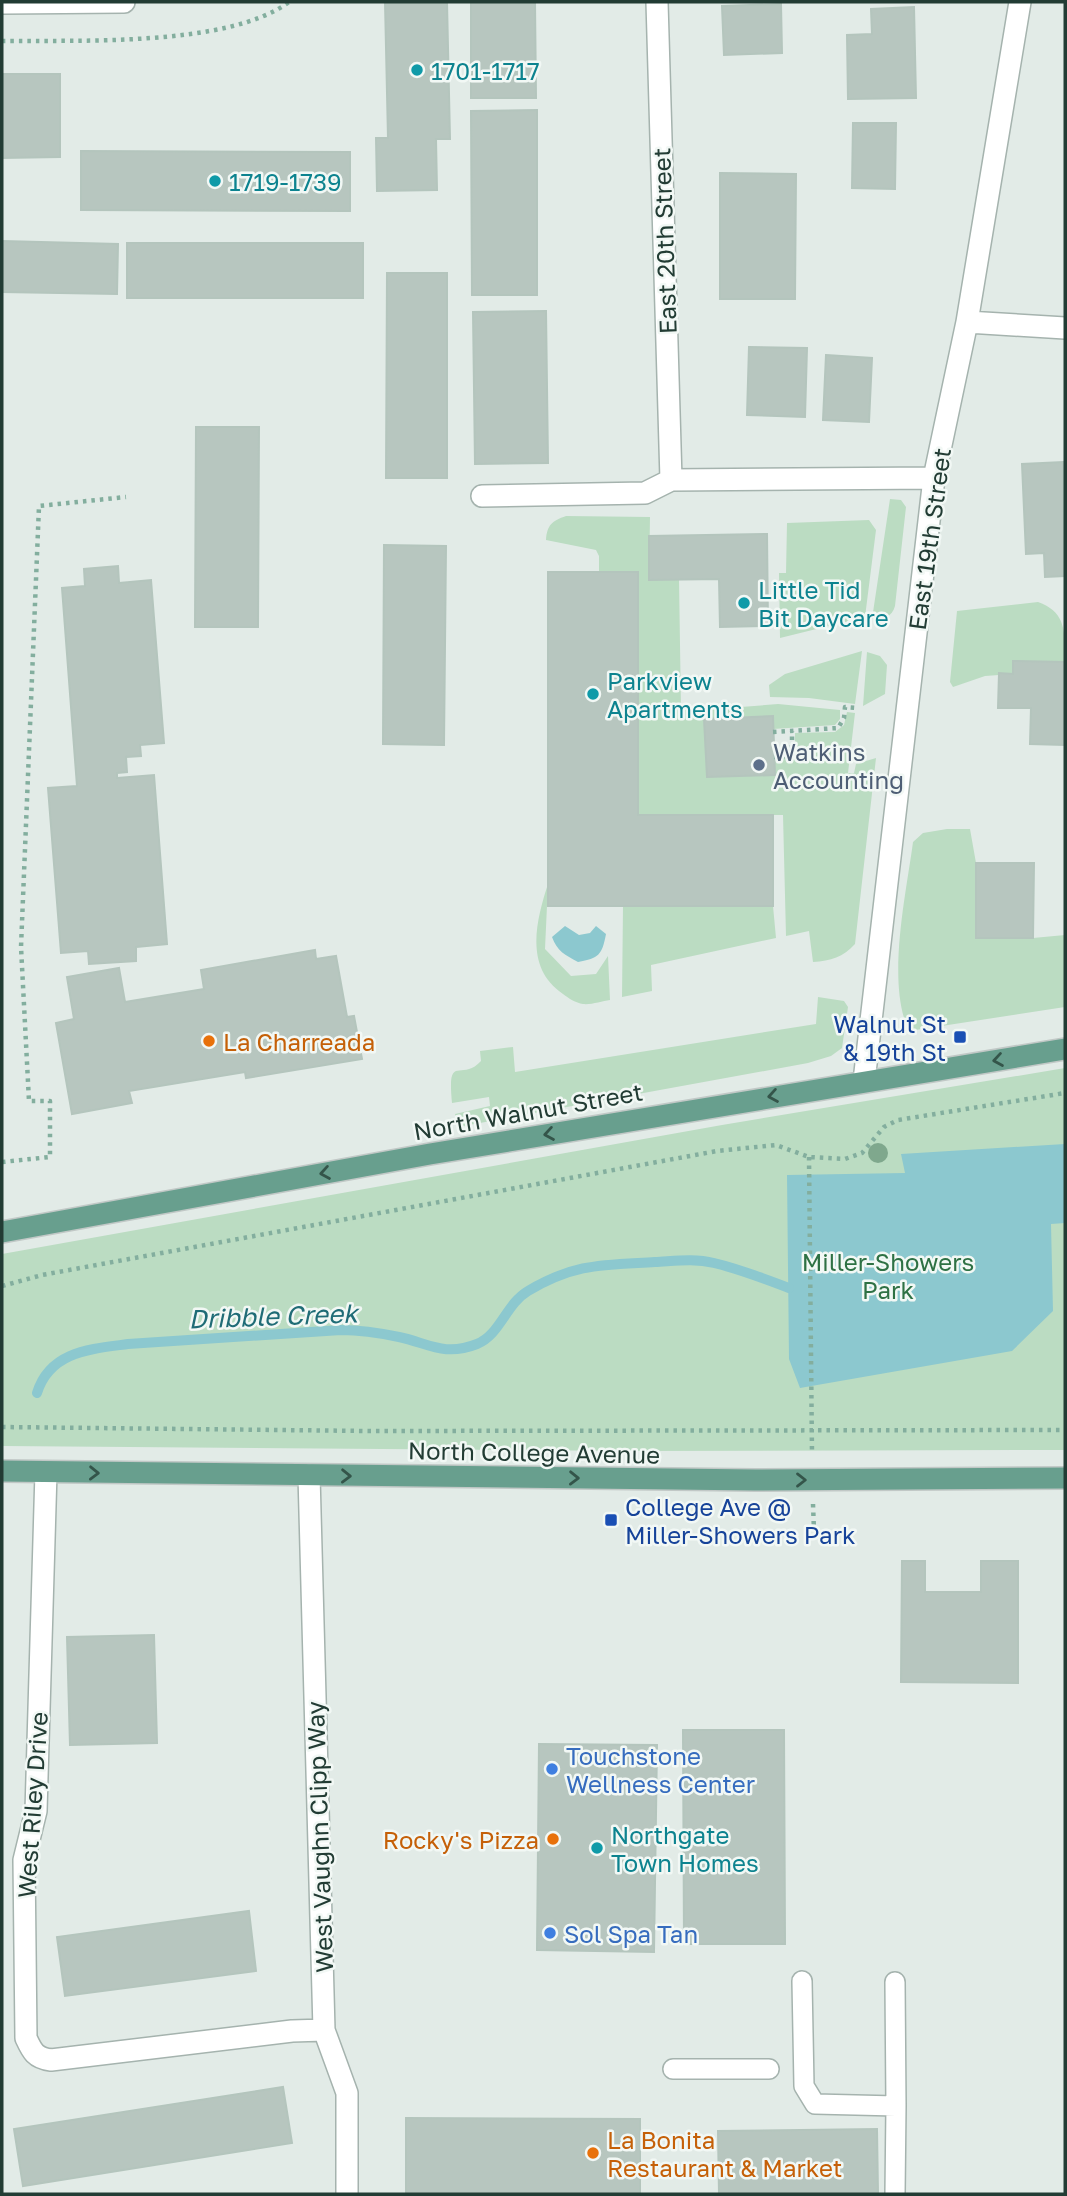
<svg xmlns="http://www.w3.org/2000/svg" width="1067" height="2196" viewBox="0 0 1067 2196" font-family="'Golos Text',sans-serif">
	<rect width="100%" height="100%" fill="#e2ebe7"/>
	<path fill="#bbdcc2" d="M890,499l11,1 5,7 -11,99c-3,11 -11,13 -23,13z
		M566,516l84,1 -1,63 30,-1 2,131 51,-2v10l-28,1 3,58 68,-2 -1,-16 21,-1v-25l40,-1 9,-7 3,-13 8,1 -7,60h6l2,-9 20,-6 -21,186c-12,13 -24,17 -42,18l-4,-31 -23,5 -3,-121h-145v-243h-39v-16l-3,-6 -50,-10c1,-15 6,-19 20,-24z
		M869,520l7,10 -11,87 -85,21 -1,-65h7l1,-50z
		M1038,602c29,10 27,32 27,60l-51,-1 -1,13 -28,2 -32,11 -3,-5 7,-71z
		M862,651l-7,53 -46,-6 -39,-1 -1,-12 16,-11z
		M867,652l13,4 7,9 -2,29 -22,12z
		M778,704l62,6v9l-5,6 -62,4v-13l-32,1v-10z
		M947,829h23l6,34v75h57l32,-3v72l-156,24c-23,-48 -3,-136 4,-189l10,-9z
		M548,884l-3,65 26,27 25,-2 12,-18 2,44c-8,1 -19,5 -27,4 -7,-1 -15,-6 -20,-10 -39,-26 -27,-73 -15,-110z
		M623,906h150l3,32 -125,27 1,26 -30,6z
		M818,997l26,4 4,6 -6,41 -11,8 -23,7 -350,64 -3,-13 35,-8 -1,-9 -37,6c-5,-52 9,-20 29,-42l-1,-10 33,-4 2,25 301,-48z
		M1065,1068v382l-430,1 -633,-5v-192l720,-129z"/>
	<path fill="#8cc8cf" d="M565,926l14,9 11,-2 6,-7 10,8c-4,21 -7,24 -28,28 -13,-7 -21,-11 -26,-25z
		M1065,1144v79l-14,1 2,87 -41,40 -212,37 -11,-29 -2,-184 118,-2 -4,-19z"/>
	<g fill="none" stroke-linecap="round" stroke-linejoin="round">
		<path stroke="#8cc8cf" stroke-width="10" d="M37,1393c13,-42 54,-44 91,-49l213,-14c20,0 39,3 58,7 29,6 45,20 78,7 23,-9 29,-40 51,-53 47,-28 75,-26 127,-29 20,-1 39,-4 59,1 26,6 51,16 75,25"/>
	</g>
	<path fill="#b7c6bf" stroke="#b4c5bd" stroke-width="2" d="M385,2h62l3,137h-14l1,51 -60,1 -1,-53h12z
		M471,2h64l1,96h-65z
		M781,4l1,49 -58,2 -2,-49z
		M914,7l2,91 -68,1 -1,-64 25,-1 -1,-25z
		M2,74h58v83l-58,1z
		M537,110v185h-65l-1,-184z
		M853,123h43l-1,66 -43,-1z
		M81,151l269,1v59l-269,-1z
		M720,173l76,1 -1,125h-75z
		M2,241l116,3 -1,50 -115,-2z
		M127,243h236v55h-236z
		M387,273h60v205h-61z
		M546,311l2,152 -73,1 -2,-152z
		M749,347l58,1 -2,69 -58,-2z
		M826,355l46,3 -3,64 -46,-2z
		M196,427h63l-1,200h-63z
		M1063,462l2,114 -20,1 -1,-24 -18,1 -4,-90z
		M767,534l1,92 -48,1 -1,-48 -70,1v-44z
		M384,545l62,1 -2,199 -61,-1z
		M118,566l1,17 32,-3 13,163 -24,2 1,11 -15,1 1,15 -10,1v5l37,-3 13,169 -31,3v14l-47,3 -1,-13 -27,2 -13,-165 29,-2 -15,-198 23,-2 -1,-17z
		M548,572h90v243h135v91h-225z
		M1013,661l52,1v83l-35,-1 1,-36h-33l1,-35 14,1z
		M773,716l2,59 -68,2 -3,-58z
		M976,863h58l-1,75h-57z
		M315,950l1,9 20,-3 11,61 7,-1 8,43 -116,19 -1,-6 -116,19 3,12 -60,11 -16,-91 18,-4 -7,-42 52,-9 6,34 79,-13 -3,-19z
		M902,1561h23v31h56v-31h37v122l-117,-1z
		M154,1635l3,108 -87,2 -3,-108z
		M683,1730h101l1,214h-101z
		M539,1744l118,1 -3,207 -117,-2z
		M249,1911l7,60 -191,25 -8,-59z
		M283,2087l9,56 -269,43 -9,-57z
		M406,2118l234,1v75h-234z
		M877,2129l1,65h-159l-1,-63z"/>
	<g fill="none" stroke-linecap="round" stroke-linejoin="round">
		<defs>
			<path id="lane" d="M802,1981l2,105 11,18 81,2 -1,-124
				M673,2069h96
				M895,2194l1,-88"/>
			<path id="street" d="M657,2l14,478
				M2,3l122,-1
				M967,322l98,6
				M482,496l163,-3 26,-13 263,-2
				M864,1081l70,-603 33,-156 53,-320
				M46,1472l-10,339 -12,49 2,178c6,13 9,20 25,22l241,-29 32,-1
				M309,1475l15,555 23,63v101"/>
			<path id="primary" d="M2,1232l428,-78 635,-105
				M2,1471l753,9 310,-2"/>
		</defs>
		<use href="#lane" stroke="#a5b3ae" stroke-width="22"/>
		<use href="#street" stroke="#a5b3ae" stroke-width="24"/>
		<use href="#primary" stroke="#c1c8c6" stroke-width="24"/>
		<path stroke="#83ae9e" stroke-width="4.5" stroke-dasharray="3.5 5" stroke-linecap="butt" d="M2,41c76,-1 226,6 287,-39
			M773,732l65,-4 6,-10 1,-11 13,1
			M774,757l18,-1v-25
			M809,1157l3,297
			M2,1162l48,-5v-56h-21l-8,-154 18,-441 87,-9
			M2,1286l40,-11 675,-124 59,-6 33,12 36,2 17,-6 22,-26 14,-7 167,-27
			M2,1427l368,4 695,-1
			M813,1504l1,27"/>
		<use href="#lane" stroke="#fff" stroke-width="19"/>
		<use href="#street" stroke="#fff" stroke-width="21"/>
		<use href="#primary" stroke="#689f8e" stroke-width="21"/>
	</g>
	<circle fill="#7fa88d" cx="878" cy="1153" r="10"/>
	<defs><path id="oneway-chevron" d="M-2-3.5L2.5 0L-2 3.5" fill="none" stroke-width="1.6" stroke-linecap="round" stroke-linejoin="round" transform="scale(1.75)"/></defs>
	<g stroke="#34554a">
		<use href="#oneway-chevron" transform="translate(998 1060) rotate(171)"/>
		<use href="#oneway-chevron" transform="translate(773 1096) rotate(170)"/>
		<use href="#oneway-chevron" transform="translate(549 1134) rotate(170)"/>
		<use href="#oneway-chevron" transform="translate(325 1173) rotate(170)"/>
		<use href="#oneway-chevron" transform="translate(94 1473) rotate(1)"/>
		<use href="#oneway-chevron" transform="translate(346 1476) rotate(1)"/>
		<use href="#oneway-chevron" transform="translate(574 1478) rotate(1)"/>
		<use href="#oneway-chevron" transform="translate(801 1480)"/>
	</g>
	<g fill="#0f9aa8" stroke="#f2f8f5" stroke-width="2.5">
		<circle cx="417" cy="70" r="7"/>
		<circle cx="215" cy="181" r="7"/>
		<circle cx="744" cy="603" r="7"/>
		<circle cx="593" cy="694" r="7"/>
		<circle cx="597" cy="1848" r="7"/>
	</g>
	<circle fill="#5c6f8a" stroke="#f2f8f5" stroke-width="2.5" cx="759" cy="765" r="7"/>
	<g fill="#1a4fb4" stroke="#f2f8f5" stroke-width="2.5">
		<rect x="953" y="1030" width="14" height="14" rx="3.5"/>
		<rect x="604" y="1513" width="14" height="14" rx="3.5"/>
	</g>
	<g fill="#e8710a" stroke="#f2f8f5" stroke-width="2.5">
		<circle cx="209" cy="1041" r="7"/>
		<circle cx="553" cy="1839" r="7"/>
		<circle cx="593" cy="2153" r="7"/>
	</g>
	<g fill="#3f7fe0" stroke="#f2f8f5" stroke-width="2.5">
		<circle cx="552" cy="1769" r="7"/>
		<circle cx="550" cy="1933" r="7"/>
	</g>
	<g text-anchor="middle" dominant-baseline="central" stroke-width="5" stroke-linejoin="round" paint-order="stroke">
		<g font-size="24" fill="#0d838f" stroke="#f2f8f5" text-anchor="start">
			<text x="431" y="70">1701-1717</text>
			<text x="229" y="181">1719-1739</text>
			<text x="758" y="589">Little Tid<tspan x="758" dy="28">Bit Daycare</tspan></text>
			<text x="607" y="680">Parkview<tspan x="607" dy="28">Apartments</tspan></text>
			<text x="611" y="1834">Northgate<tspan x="611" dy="28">Town Homes</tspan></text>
		</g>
		<g font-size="24" fill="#223c34" stroke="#f2f8f5">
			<text transform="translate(664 241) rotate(-92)">East 20th Street</text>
			<text transform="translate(929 539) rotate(-82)">East 19th Street</text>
			<text transform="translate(528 1111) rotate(-10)">North Walnut Street</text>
			<text transform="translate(534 1452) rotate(1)">North College Avenue</text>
			<text transform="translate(32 1805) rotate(-86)">West Riley Drive</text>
			<text transform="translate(319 1837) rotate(-92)">West Vaughn Clipp Way</text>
		</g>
		<g font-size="24" fill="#4e5e75" stroke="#f2f8f5" text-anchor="start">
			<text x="773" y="751">Watkins<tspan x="773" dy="28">Accounting</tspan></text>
		</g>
		<g font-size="24" fill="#164399" stroke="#f2f8f5" text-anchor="end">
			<text x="946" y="1023">Walnut St<tspan x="946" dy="28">&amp; 19th St</tspan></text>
			<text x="625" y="1506" text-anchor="start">College Ave @<tspan x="625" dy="28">Miller-Showers Park</tspan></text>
		</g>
		<g font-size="24" fill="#c56008" stroke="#f2f8f5" text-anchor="start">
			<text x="223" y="1041">La Charreada</text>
			<text x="539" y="1839" text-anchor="end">Rocky's Pizza</text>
			<text x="607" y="2139">La Bonita<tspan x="607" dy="28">Restaurant &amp; Market</tspan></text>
		</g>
		<g font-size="24" fill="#2e7144" stroke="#f2f8f5">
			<text x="888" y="1261">Miller-Showers<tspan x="888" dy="28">Park</tspan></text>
		</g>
		<g font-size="24" fill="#366cbe" stroke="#f2f8f5" text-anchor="start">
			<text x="566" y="1755">Touchstone<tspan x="566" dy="28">Wellness Center</tspan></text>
			<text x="564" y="1933">Sol Spa Tan</text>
		</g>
		<g font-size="26" font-style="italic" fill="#1f6c76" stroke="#f2f8f5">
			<text transform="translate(273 1316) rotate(-2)">Dribble Creek</text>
		</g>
	</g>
	<rect width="1067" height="2196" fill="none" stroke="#223c34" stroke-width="7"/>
</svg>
